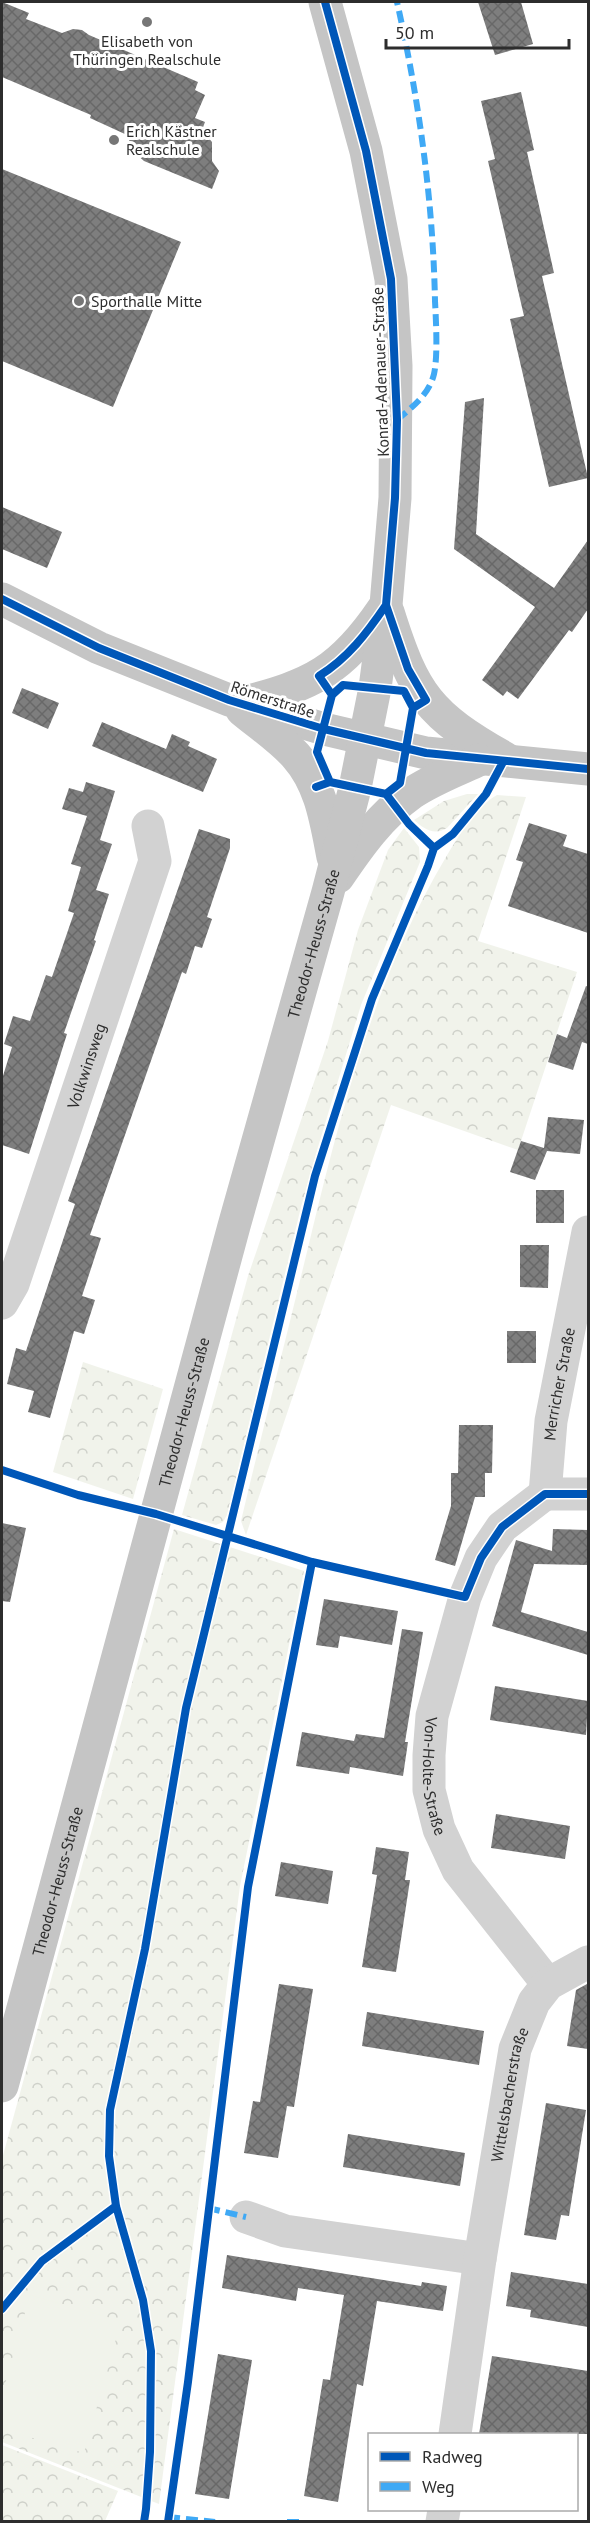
<svg xmlns="http://www.w3.org/2000/svg" width="590" height="2523" viewBox="0 0 590 2523" font-family="'PT Sans',sans-serif">
	<defs>
		<pattern id="park-crowns" width="20" height="18" patternUnits="userSpaceOnUse" patternTransform="scale(1.5)"><rect width="20" height="18" fill="#f1f3eb"/><path d="M2 6a3 3 0 1 1 6 0M12 15a3 3 0 1 1 6 0" fill="none" stroke="#cfd1ca"/></pattern>
		<pattern id="building-cross-hatch" width="8" height="8" patternUnits="userSpaceOnUse" patternTransform="scale(1.5)"><rect width="8" height="8" fill="#7e7e7e"/><path d="M0 0l8 8M0 8l8-8" fill="none" stroke="#686868"/></pattern>
	</defs>
	<rect width="100%" height="100%" fill="#fff"/>
	<path fill="url(#park-crowns)" d="M467,794h11l-31,34c-13,8 -23,1 -33,-8l30,-19z
		M497,795l29,2 -48,144 99,31 -59,178 -127,-45 -145,430 -5,-14c23,-97 48,-194 71,-290 31,-128 66,-260 134,-374 13,-21 29,-50 51,-62z
		M404,828l15,19 1,15 -59,143 -43,142 -17,60 -74,308 -4,7 -7,3 -34,-10 66,-239 80,-235 30,-111 30,-80z
		M83,1362l80,27 -30,110 -80,-27z
		M174,1529l130,42 -64,315 -81,618 -157,-62v-283z
		M2,2445l116,46 -13,30h-103z"/>
	<path fill="#f1f3eb" d="M30,2295l91,26 -37,132 -82,-24v-34z"/>
	<path fill="url(#building-cross-hatch)" d="M2,2l27,11 -3,6 36,14 11,-4 9,1 7,5 109,47 -3,8 10,5 -10,23 10,4 -3,8 10,12v19l7,10 -7,18 -68,-28 -10,-9 -7,-17 -37,-17 1,-3 -89,-38z
		M478,2h43l12,42 -38,11z
		M521,92l13,58 -7,2 27,121 -12,3 46,202 -39,9 -39,-168 14,-3 -36,-155 7,-2 -14,-58z
		M2,169l179,73 -68,165 -111,-46z
		M484,398l-8,136 78,54 34,-48v69l-16,23 -3,-2 -51,69 -11,-8 -4,5 -21,-16 53,-73 -81,-58 11,-147z
		M2,507l60,25 -15,36 -45,-19z
		M22,688l37,15 -11,26 -36,-16z
		M102,722l64,27 6,-15 18,8 -2,4 29,13 -14,33 -111,-46z
		M86,782l29,9 -15,49 12,4 -16,46 13,4 -15,46 2,1 -32,92 3,1 -38,120 -27,-9v-66l10,-32 -8,-3 9,-28 17,5 16,-46 6,2 22,-64 -6,-2 13,-44 -10,-3 16,-48 -25,-7 7,-21 14,4z
		M529,823l38,12 -4,11 25,8v79l-80,-27 15,-44 -7,-2z
		M199,829l31,10v9l-23,69 5,2 -10,29 -7,-2 -9,28 -4,-2 -92,263 11,3 -19,58 13,4 -11,34 -10,-3 -24,87 -22,-6 6,-21 -27,-7 9,-36 10,3 49,-147 -7,-3z
		M586,986l2,1v57l-6,-2 -9,28 -25,-8 9,-28 10,4z
		M548,1117l36,3 -4,34 -33,-3 -12,29 -25,-8 11,-31 23,7z
		M536,1190h28v33h-28z
		M520,1245h29l-1,43 -28,-1z
		M507,1331h29v32h-29z
		M459,1425h34l-1,48h-7v24h-10l-20,69 -20,-6 16,-54v-33h7z
		M2,1523l24,5 -16,74 -8,-1z
		M553,1529l35,1v35l-54,-1 -13,48 67,20v23l-96,-29 24,-86 36,11z
		M324,1599l74,12 -6,34 -52,-9 -2,12 -22,-3z
		M402,1629l21,3 -18,110h3l-5,34 -53,-9 -1,7 -53,-8 6,-34 52,9 2,-7 28,4z
		M495,1686l93,15 -2,34 -96,-15z
		M496,1814l74,12 -5,33 -74,-11z
		M376,1847l33,5 -4,28h5l-14,92 -34,-5 15,-92 -5,-1z
		M281,1862l52,9 -5,33 -53,-8z
		M279,1984l34,5 -19,118 -7,-1 -9,52 -34,-5 9,-52 7,1z
		M587,1984h1v65l-21,-3 9,-56z
		M367,2012l117,19 -5,34 -117,-19z
		M546,2103l40,7 -17,106 -8,-1 -5,25 -32,-5z
		M348,2134l117,19 -5,33 -117,-19z
		M227,2255l194,31 1,-4 25,4 -4,25 -66,-10 -14,85 -6,-2 -19,118 -34,-6 19,-117 7,1 14,-85 -46,-7 -2,13 -74,-13z
		M511,2272l77,12v43l-58,-10 1,-7 -25,-4z
		M218,2354l34,6 -23,139 -34,-5z
		M492,2356l96,15v63h-109z"/>
	<g fill="none" stroke-linecap="round" stroke-linejoin="round">
		<g stroke="#d2d2d2" stroke-width="33">
			<path id="s1" d="M2,1303l11,-19 142,-423 -7,-35"/>
			<path id="s2" d="M545,1494l-43,33 -21,31 -16,39 -33,119 -3,39v35l10,39 19,41 90,114"/>
			<path id="s3" d="M545,1494l6,-73 37,-189"/>
			<path d="M545,1494h43"/>
			<path d="M246,2217l39,14 195,28"/>
			<path id="s4" d="M455,2434l25,-175 35,-210 19,-47 14,-18 40,-22"/>
			<path d="M442,2522l2,-12"/>
		</g>
		<g stroke="#c5c5c5" stroke-width="33">
			<path d="M2,599l97,49 130,52 95,29 102,24 162,16"/>
			<path d="M388,612c26,83 41,103 117,146"/>
			<path d="M241,703c71,-18 100,-32 142,-94"/>
			<path d="M242,710c18,15 39,29 54,46 25,28 30,65 37,101"/>
			<path d="M338,877c21,-31 43,-62 74,-84 21,-14 45,-23 67,-33"/>
			<path id="s5" d="M2,2086l232,-860 94,-334 27,-104 20,-100 11,-83 9,-107 1,-132 -5,-87 -25,-128 -41,-149"/>
		</g>
		<path stroke="#3fa9f5" stroke-width="6" stroke-dasharray="12 6" stroke-linecap="butt" d="M397,420c15,-13 32,-25 37,-46 4,-18 2,-53 1,-73 -2,-101 -16,-201 -38,-299
			M208,2208l38,9
			M168,2517l47,5
			M287,2522h13"/>
		<defs>
			<path id="cycleway" d="M325,2l41,149 25,128 6,141 -2,78 -9,107 22,64 18,31 -13,8 -9,-17 -61,-6 -11,10
				M2,599l97,49 130,52 95,29 102,24 162,16
				M330,782l-13,-30 15,-57 -13,-19c29,-18 48,-43 67,-71
				M316,787l14,-5 56,12 23,30 25,24
				M386,794l14,-11 13,-75
				M2,1470l76,25 78,19 156,48 153,35 16,-39 21,-31 43,-33h43
				M2,2309l40,-48 74,-55
				M144,2522l2,-13 4,-57 1,-101 -8,-51 -27,-94 -7,-50 1,-46 35,-161 41,-241 129,-532 57,-177 56,-133 6,-18 19,-14 33,-40 17,-32
				M168,2522l20,-140 60,-495 64,-325"/>
		</defs>
		<use href="#cycleway" stroke="#fff" stroke-width="11"/>
		<use href="#cycleway" stroke="#0057b8" stroke-width="8"/>
	</g>
	<g fill="#767676" stroke="#fff" stroke-width="2">
		<circle cx="147" cy="22" r="6"/>
		<circle cx="114" cy="140" r="6"/>
		<circle cx="79" cy="301" r="6"/>
	</g>
	<g text-anchor="middle" dominant-baseline="central" stroke-width="6" stroke-linejoin="round" paint-order="stroke">
		<g font-size="16" fill="#2d2d2d" stroke="#fff" text-anchor="start">
			<text x="147" y="41" text-anchor="middle">Elisabeth von<tspan x="147" dy="18">Thüringen Realschule</tspan></text>
			<text x="126" y="131">Erich Kästner<tspan x="126" dy="18">Realschule</tspan></text>
			<text x="91" y="301">Sporthalle Mitte</text>
		</g>
		<g font-size="16" fill="#2d2d2d" stroke="#fff">
			<text transform="translate(380 372) rotate(-92)">Konrad-Adenauer-Straße</text>
			<text transform="translate(273 699) rotate(18)">Römerstraße</text>
			<text stroke="none"><textPath href="#s5" startOffset="1184">Theodor-Heuss-Straße</textPath></text>
			<text stroke="none"><textPath href="#s1" startOffset="252">Volkwinsweg</textPath></text>
			<text stroke="none"><textPath href="#s3" startOffset="111">Merricher Straße</textPath></text>
			<text stroke="none"><textPath href="#s5" startOffset="698">Theodor-Heuss-Straße</textPath></text>
			<text stroke="none"><textPath href="#s2" startOffset="318">Von-Holte-Straße</textPath></text>
			<text stroke="none"><textPath href="#s5" startOffset="212">Theodor-Heuss-Straße</textPath></text>
			<text stroke="none"><textPath href="#s4" startOffset="344">Wittelsbacherstraße</textPath></text>
		</g>
	</g>
	<rect width="590" height="2523" fill="none" stroke="#2d2d2d" stroke-width="6"/>
	<rect x="368" y="2433" width="210" height="78" fill="#ffffff" stroke="#ababab" stroke-width="1.5"/>
	<rect x="380" y="2452" width="30" height="9" fill="#0057b8" stroke="#ababab" stroke-width="1.5"/>
	<text x="422" y="2463" font-size="18" fill="#2d2d2d">Radweg</text>
	<rect x="380" y="2482" width="30" height="9" fill="#3fa9f5" stroke="#ababab" stroke-width="1.5"/>
	<text x="422" y="2493" font-size="18" fill="#2d2d2d">Weg</text>
	<path d="M386 39v9h183v-9" fill="none" stroke="#2d2d2d" stroke-width="3"/>
	<text x="395" y="39" font-size="18" fill="#2d2d2d" stroke="#ffffff" stroke-width="4.5" paint-order="stroke">50 m</text>
</svg>
